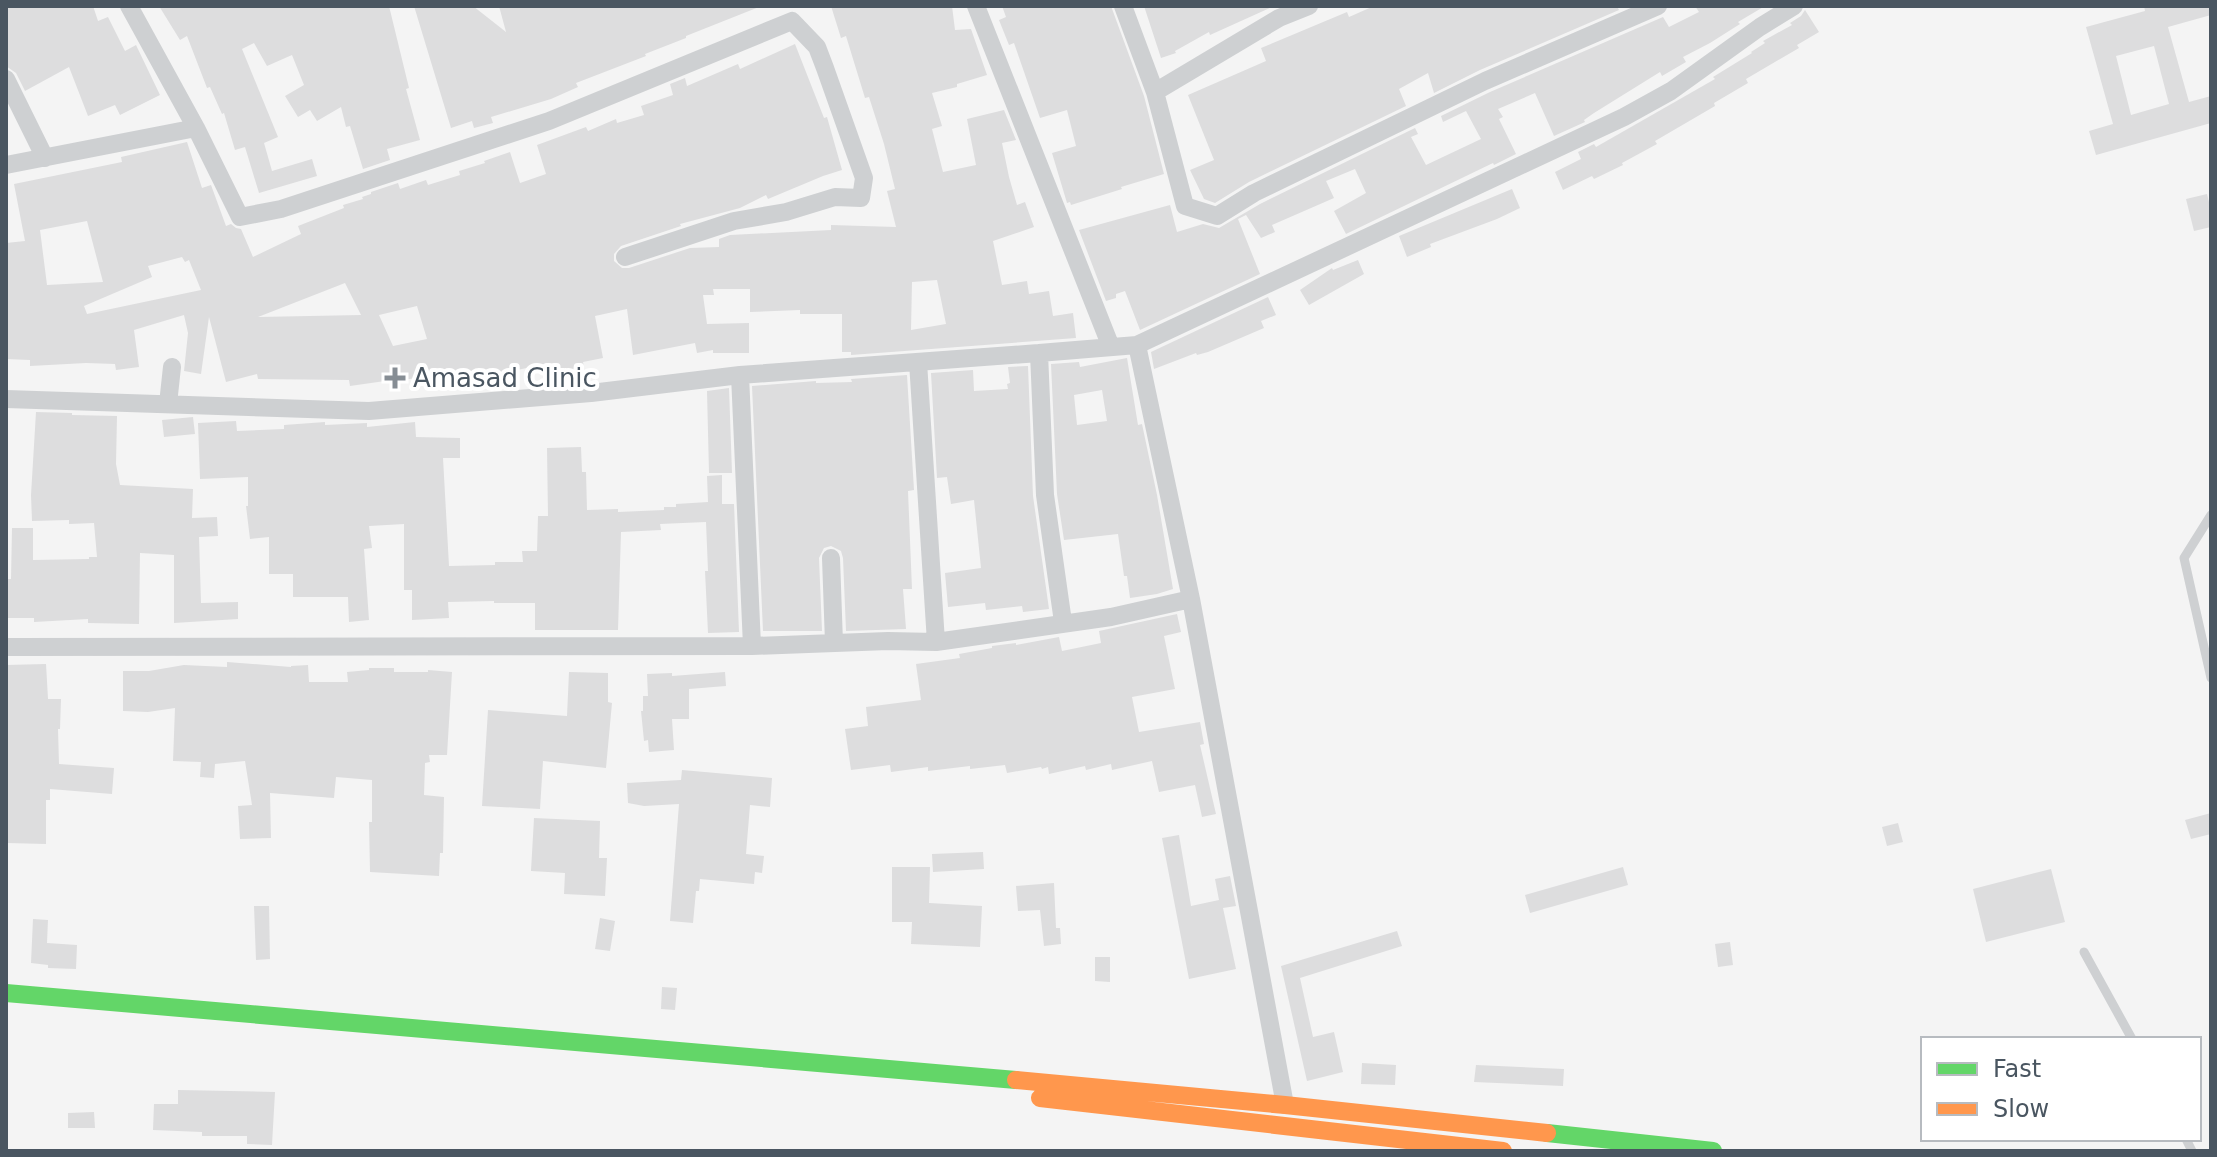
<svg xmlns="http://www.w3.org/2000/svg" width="2217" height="1157" viewBox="0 0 2217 1157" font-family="'DejaVu Sans',sans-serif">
	<rect width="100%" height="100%" fill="#f4f4f4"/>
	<path fill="#ddddde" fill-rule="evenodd" d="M6,6h87l5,15 10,-4 17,34 11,-6 24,50 -40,20 -5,-10 -27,11 -19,-49 -44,24 -9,-18 -10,-7z
		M159,6h230l20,82 -3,1 14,51 -33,9 3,11 -27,9 -13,-43 -4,1 -5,-20 -24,14 -7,-11 -12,7 -13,-21 19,-11 -12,-30 -25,11 -13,-23 -12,6 36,88 -14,6 8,28 40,-12 5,17 -58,17 -14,-46 -10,3 -11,-37 -2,1 -12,-27 -3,1 -20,-52 -7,4z
		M414,6h59l33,26 -7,-26 260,1 -73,29v2l-41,16 1,2 -70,27 2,4 -27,12 -60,18 2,6 -19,5 -2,-7 -21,7z
		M831,6h121l3,24 16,-1 16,46 -30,9v3l-25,6 10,33 -10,3 11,43 33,-7 -9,-46 37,-9 12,30 -14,3 7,34 8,28 8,-3 9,25 -41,14 9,44 25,-4 2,13 20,-3 4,25 20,-3 3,25 -225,17v-3h-9v-38h-42v-4l-50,2v-23h-37l1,6h-11l4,29 42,-1v30h-36v-3l-16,3 -2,-10 -62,12 -6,-46 -32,7 8,42 -20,4 1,5 -37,6 -2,-9 -46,10 -1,-2 -40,6 -2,-7 -64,11v-2l-42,6 -1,-6 -91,-1 -1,-5 -31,8 -17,-65 -8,57 -17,-3 4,-38 -4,-18 -50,15 5,37 -23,3 -1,-6 -29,-1 -56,3v-6l-24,-1v-116l19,-2 -11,-57 108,-22 -1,-5 66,-15 15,46 9,-3 15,41 5,-2 5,4 5,1 12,28 48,-23 -3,-8 46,-18 -1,-3 20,-6 -1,-2 9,-3v-2l27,-9 2,6 26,-9 2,5 32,-10 -1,-4 26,-8 -1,-2 26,-9 10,31 26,-9 -9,-29 49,-18 2,4 28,-12 1,4 27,-8 -3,-9 32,-11 -3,-11 15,-6 2,8 51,-22 2,5 55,-25 29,74 3,-1 15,53 -19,6 -55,23 -2,-4 -26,13 -60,16 1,2 -60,20 -7,8v7l8,7h7l61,-20 29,-1v-8l11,-4 101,-5v-5l65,2 -9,-36 8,-2 -11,-45 -15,-47 -4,1 -19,-62 -5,2zM87,221l16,61 -56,3 -7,-55zM182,257l3,5 4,-2 12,30 -114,24 -3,-8 68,-29 -4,-11zM937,280l9,44 -35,6 1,-48zM345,283l16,32 -103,2zM417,306l10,33 -34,7 -14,-31z
		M1002,6h109l33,90 20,78 -43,13 1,2 -51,16 -1,-3 -3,1 -15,-50 24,-7 -9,-36 -27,8 -26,-75 -5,2 -10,-25 7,-3z
		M1144,6h130l-64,29 -1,-3 -34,19 1,2 -15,5z
		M1374,6h243l2,4 -139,60 -46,23 -6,-20 -29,16 7,17 -157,76 -34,21 -11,-4 -14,-29 24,-10 -26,-65 78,-34 -5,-13 86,-36 2,5z
		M1695,6h70l-27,16 2,2 -30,19 -27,14 3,5 -24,14 -2,-4 -66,41 -10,7 1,2 -31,14 -19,-43 -37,16 5,8 -4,2 17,35 -22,11 -1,-2 -147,71 -12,-23 32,-18 -11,-24 -29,12 8,17 -62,27 3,7 -14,6 -15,-23 -8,4 22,55 -120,56 -15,-39 -9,3v4l-10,3 -27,-71 91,-25 7,27 26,-8 16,4 41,-24 155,-76 3,6 -7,3 15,28 55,-26 -15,-28 -23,11 -2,-6 49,-24 173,-75 6,10 30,-15z
		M2144,6h67v9l-43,12 21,75 22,-6v27l-115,32 -7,-24 24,-7 -27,-97 59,-16zM2154,46l15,58 -38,11 -15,-59z
		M1805,10l14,22 -22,13 2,3 -53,31 2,4 -34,20 1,3 -60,35 2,3 -35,19 1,2 -29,14 -2,-3 -29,14 -8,-18 26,-13 -3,-7 16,-8 2,3 119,-68 -2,-2 39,-24 -1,-1 14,-9 -2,-2 29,-16 -2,-2 11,-7z
		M1512,189l8,19 -23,11 -67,25 1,3 -24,10 -8,-21z
		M2207,194l4,16v17l-17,4 -8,-32z
		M1358,260l6,14 -55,31 -9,-15 32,-22 1,2z
		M1268,297l8,18 -15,6 3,7 -56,24 -11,3 -1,-2 -42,16 -3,-17z
		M1127,358l11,67 4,-1 15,71 16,94 -16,5 -27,4 -3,-22h-3l-6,-42 -54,6 -7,-46 -6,-130 28,-2 1,5zM1102,390l5,31 -30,4 -3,-30z
		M1028,366l5,130 16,113 -26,3 -1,-6 -36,4 -1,-7 -37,4 -3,-34 36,-5 -7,-68 -23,4 -4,-27 -10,1 -6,-105 42,-3 1,21 34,-2 -1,-5 3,-1 -2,-16z
		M907,375l7,115 -6,1 4,98h-9l3,40 -60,2 -3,-73 -2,-7 -10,-5 -7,2 -5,10 3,73h-59l-11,-245 64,-5v2l36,-1 -1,-3z
		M729,388l3,85h-23l-2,-82z
		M36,412l36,1v2l45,1 -1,48 4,21 73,4 -1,29 25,-1 1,19 -19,1 2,66 37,-1v17l-64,4v-68l-34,-2 -1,71 -51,-1v-4l-54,3v-4h-28v-39h5l1,-51h21v32l56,-1v-2h8l-3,-34 -25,1v-4l-37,1 -1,-26z
		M193,417l2,17 -31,3 -2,-17z
		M236,421l1,10 47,-2v-4l41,-3v3l42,-2v4l48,-5 1,15 44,1v20h-17l6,108 46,-1v-3h28l-1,-11h15l1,-35h10l-1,-68 34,-1 1,25h4l1,38 31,-1v3l46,-2v-3h12v-3l32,-2 -1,-26 15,-1v29h12l5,128 -31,1 -3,-62h3l-2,-49 -46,2 1,6 -40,2 -3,98h-83v-27h-41v-2l-46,1 1,16 -37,2v-30h-8v-66l-35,2 3,22 -8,1 5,71 -20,2 -1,-25h-55v-23h-24v-37l-19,2 -4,-33h2v-29l-48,2 -2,-56z
		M1177,614l4,18 -17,4 11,53 -43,8 7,35 61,-10 4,22 -4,1 16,69 -14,3 -7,-32 -36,7 -7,-31 -40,9 -1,-6 -25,6 -1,-4 -36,8 -1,-7 -6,2 -1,-2 -34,6 -2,-8 -35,4v-3l-42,5v-4l-37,5 -1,-7 -39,5 -6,-41 23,-3 -2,-19 55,-7 -5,-36 44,-6 -1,-4 33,-6v-2l24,-3v2l43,-8 3,14 39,-8 -2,-12z
		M227,662l64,5v-1l17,-1 1,17h39l-1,-10 22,-2v-2h25v4h34v-2l24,2 -5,83h-18l1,7 -5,1 -1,32 20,2 -1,56h-3l-1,23 -69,-4 -1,-50h3v-42l-36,-3 -2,21 -64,-5 1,45 -31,1 -2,-33 14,-1 -7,-44 -30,3 -1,14 -14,-1 1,-15 -28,-1 2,-53 -27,4 -25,-1v-40h26l35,-6 43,2z
		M46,664l2,35h13l-1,30h-2l1,35 55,4 -2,26 -62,-5v11h-4v44l-39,-1 -1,-178z
		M569,672l39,1v29l4,1 -6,65 -63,-7 -3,48 -58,-3 6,-96 79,6z
		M725,672l1,14 -37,3v30h-17l2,31 -25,2 -1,-12 -4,1 -3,-30h2v-15h5l-1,-22 25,-1v3z
		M682,770l90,8 -2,29 -20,-2 -4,49 18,2 -2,17 -7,-1 -1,12 -54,-5 -1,12h-3l-3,32 -23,-2 9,-117 -35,2 -16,-3 -1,-20 54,-3z
		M2211,813v21l-20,5 -6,-19z
		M534,818l66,3 -1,37h8l-2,38 -41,-2 1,-21 -34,-2z
		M1898,823l5,19 -16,4 -5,-19z
		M1179,835l12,71 28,-6 -4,-21 15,-3 6,30 -13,2 13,61 -47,10 -27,-141z
		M983,852l1,17 -51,3 -1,-18z
		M892,867h38l-1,36 53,3 -2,41 -69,-3 1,-22h-20z
		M1623,867l5,18 -98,28 -5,-18z
		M2051,869l14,53 -79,20 -13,-53z
		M1054,883l2,45h4l1,16 -17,2 -4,-36 -22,1 -2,-25z
		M254,906h15l1,53 -14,1z
		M600,918l15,3 -5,30 -15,-2z
		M33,919l15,1 -1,23 30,2 -1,24 -28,-1v-3l-17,-2z
		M1397,931l5,15 -102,32 13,59 21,-5 9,40 -36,9 -26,-115z
		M1730,942l3,23 -15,2 -3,-23z
		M1095,957h15v25l-15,-1z
		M662,987l15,1 -2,22 -14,-1z
		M1362,1063l34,2 -1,20 -34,-1z
		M1476,1065l88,4 -1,17 -89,-4z
		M178,1090l97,2 -3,53 -25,-1v-8h-45v-4l-49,-2 1,-26h24z
		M94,1112l1,16h-27v-15z"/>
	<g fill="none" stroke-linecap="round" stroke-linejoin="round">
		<path stroke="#ced0d2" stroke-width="9" d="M2211,515l-27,43 27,120
			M2084,952l48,87
			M2186,1139l6,12"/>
		<path stroke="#ced0d2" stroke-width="18" d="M129,6l67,122 44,89 41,-8 268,-88 243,-100 25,26 8,21 39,110 -3,20 -26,-1 -49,15 -52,9 -109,36
			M976,6l135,341
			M1123,6l32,86 30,114 32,10 37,-23 231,-112 173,-75
			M6,79l39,79
			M1155,92l124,-74 30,-12
			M6,165l190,-37
			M918,362l18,280
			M740,375l12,271
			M6,399l363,12 222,-18 149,-18 299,-22
			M168,404l4,-37
			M831,558l3,85
			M1063,622l-18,-127 -6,-142 98,-8
			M6,647l746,-1 136,-5 48,1 175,-25 80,-18
			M1285,1105l-94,-506 -54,-254 487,-228 47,-26 89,-64 34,-21"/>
		<path stroke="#63d668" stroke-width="18" d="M6,993l1010,87
			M1547,1133l166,18"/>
		<path stroke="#ff974d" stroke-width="18" d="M1016,1080l269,25 262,28
			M1040,1098l463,53"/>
	</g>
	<path fill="#868d94" stroke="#fff" stroke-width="3" d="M391 366h8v8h8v8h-8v8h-8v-8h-8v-8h8z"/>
	<g text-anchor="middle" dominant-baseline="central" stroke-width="8" stroke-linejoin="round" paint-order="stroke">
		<g font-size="26" fill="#4a5661" stroke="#fff" text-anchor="start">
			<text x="413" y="378">Amasad Clinic</text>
		</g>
	</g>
	<rect width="2217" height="1157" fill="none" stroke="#4a5661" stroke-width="16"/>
	<rect x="1921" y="1037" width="280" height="104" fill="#ffffff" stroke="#b7bbc0" stroke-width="2"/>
	<rect x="1937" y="1063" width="40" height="12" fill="#63d668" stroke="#b7bbc0" stroke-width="2"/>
	<text x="1993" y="1077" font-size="24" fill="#4a5661">Fast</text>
	<rect x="1937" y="1103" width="40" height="12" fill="#ff974d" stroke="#b7bbc0" stroke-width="2"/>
	<text x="1993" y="1117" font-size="24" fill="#4a5661">Slow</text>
</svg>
